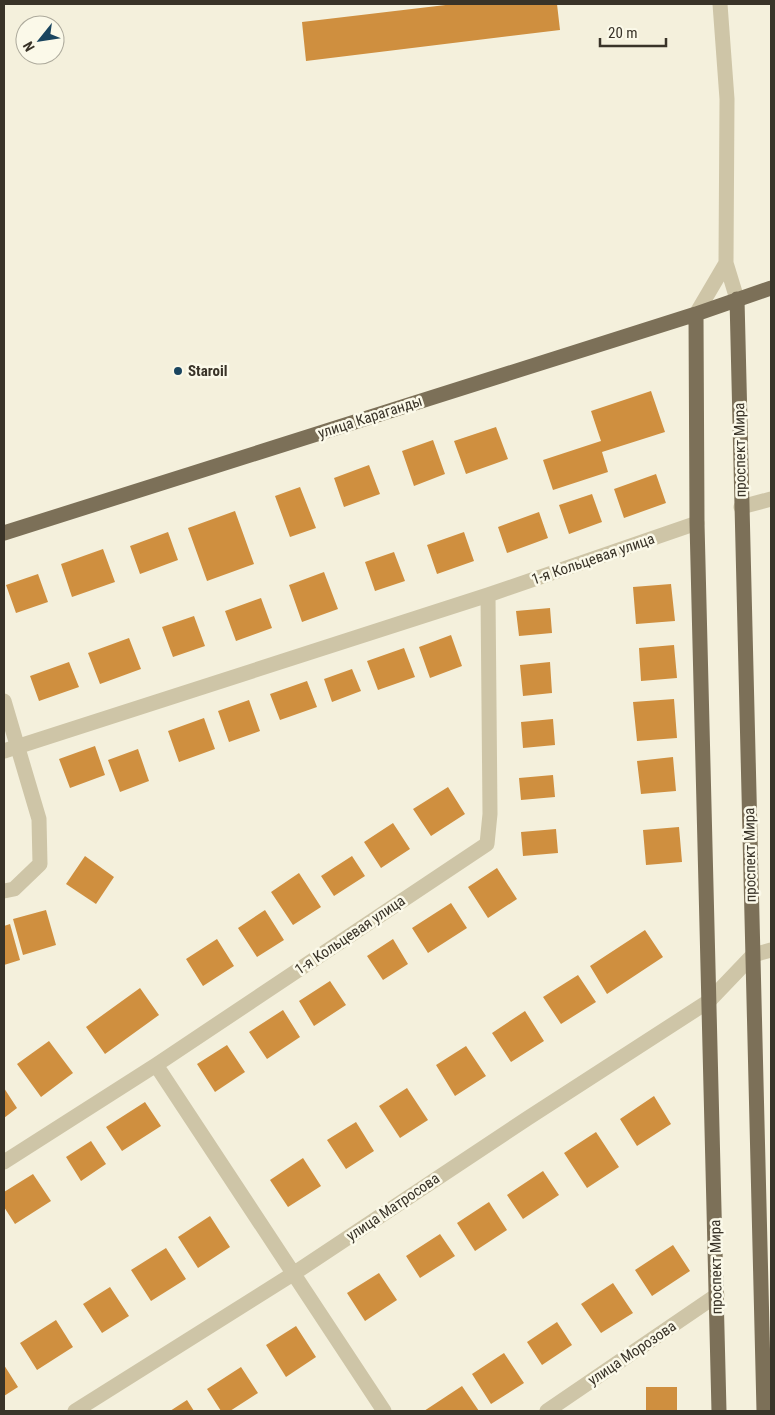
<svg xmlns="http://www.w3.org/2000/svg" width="775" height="1415" viewBox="0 0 775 1415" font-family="'Roboto Condensed',sans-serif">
	<rect width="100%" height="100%" fill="#f4f0dc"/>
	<path fill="#cf8f3f" d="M454,4h103l3,26 -254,31 -4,-39z
		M651,391l14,41 -63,20 6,20 -55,18 -10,-30 58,-19 -10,-30z
		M496,427l12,32 -42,15 -12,-33z
		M433,440l12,34 -31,12 -12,-35z
		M369,465l11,29 -36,13 -10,-29z
		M656,474l10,29 -42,15 -10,-29z
		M300,487l16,41 -26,9 -15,-41z
		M592,494l10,28 -33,12 -10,-29z
		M235,511l19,53 -47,17 -19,-53z
		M539,512l9,26 -41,15 -9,-26z
		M168,532l10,28 -38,14 -10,-28z
		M464,532l10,29 -37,13 -10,-29z
		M103,549l12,33 -43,15 -11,-33z
		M394,552l11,29 -30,10 -10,-29z
		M324,572l14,37 -36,13 -13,-37z
		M38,574l10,28 -32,11 -10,-28z
		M671,584l4,37 -39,3 -3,-37z
		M261,598l11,30 -36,13 -11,-30z
		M550,608l2,25 -33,3 -3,-25z
		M194,616l11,30 -32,11 -11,-30z
		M451,635l11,31 -32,12 -11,-31z
		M129,638l12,31 -41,15 -12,-31z
		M674,645l3,33 -36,3 -2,-33z
		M404,648l11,29 -37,13 -11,-29z
		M69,662l10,25 -40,14 -9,-25z
		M550,662l2,31 -29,3 -3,-31z
		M352,669l9,22 -29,11 -8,-23z
		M307,681l10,26 -37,13 -10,-26z
		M674,699l3,39 -40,3 -4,-39z
		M249,700l11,31 -31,11 -11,-31z
		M204,718l11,31 -36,13 -11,-31z
		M553,719l2,26 -32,3 -2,-26z
		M95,746l10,29 -35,13 -11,-29z
		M138,749l11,32 -29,11 -12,-32z
		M673,757l3,34 -35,3 -4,-33z
		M553,775l2,22 -34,3 -2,-22z
		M448,787l17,27 -34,22 -18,-27z
		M393,823l17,26 -29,19 -17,-26z
		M679,827l3,35 -36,3 -3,-35z
		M556,829l2,24 -35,3 -2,-24z
		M85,856l29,21 -18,27 -30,-20z
		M352,856l13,20 -31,20 -13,-20z
		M497,868l20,31 -29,19 -20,-31z
		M299,873l22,34 -28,18 -22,-33z
		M451,903l16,25 -39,25 -16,-25z
		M46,910l10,35 -33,10 -10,-36z
		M265,910l19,30 -27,17 -19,-29z
		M10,924l10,36 -16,5v-39z
		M645,930l18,27 -56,37 -17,-28z
		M217,939l17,27 -31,20 -17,-27z
		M393,939l15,25 -25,16 -16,-24z
		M578,975l18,27 -35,22 -18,-27z
		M330,981l16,24 -32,21 -15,-25z
		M140,988l19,27 -54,39 -19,-27z
		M283,1010l17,27 -33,22 -18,-27z
		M525,1011l19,30 -33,21 -19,-29z
		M49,1041l24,32 -32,24 -24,-33z
		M227,1045l18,27 -30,20 -18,-28z
		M466,1046l20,30 -31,20 -19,-31z
		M4,1088l13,20 -13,10z
		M407,1088l21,32 -28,18 -21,-32z
		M654,1096l17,28 -34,22 -17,-27z
		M145,1102l16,24 -39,25 -16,-24z
		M356,1122l18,29 -28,18 -19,-29z
		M596,1132l23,35 -32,21 -23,-35z
		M91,1141l15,23 -25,17 -15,-24z
		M303,1158l18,28 -33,21 -18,-27z
		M543,1171l16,24 -36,24 -16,-24z
		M33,1174l18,27 -36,23 -11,-17v-15z
		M489,1202l18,28 -32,21 -18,-28z
		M210,1216l20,31 -32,21 -20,-31z
		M440,1234l15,22 -35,22 -14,-22z
		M673,1245l17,26 -38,25 -17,-26z
		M166,1248l20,31 -35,22 -20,-31z
		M379,1273l18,27 -32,21 -18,-28z
		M613,1283l20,30 -32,20 -20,-29z
		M110,1287l19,29 -27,17 -19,-29z
		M56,1320l17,27 -36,23 -17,-27z
		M557,1322l15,23 -30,20 -15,-23z
		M296,1326l20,31 -30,20 -20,-32z
		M504,1353l20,30 -33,21 -19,-30z
		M4,1365l14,22 -14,9z
		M241,1367l17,26 -28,18h-9l-14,-22z
		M462,1386l17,25h-55z
		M646,1387h31v24h-31z
		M187,1400l7,11h-24z"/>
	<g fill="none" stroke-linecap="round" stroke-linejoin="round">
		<path stroke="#cec5a7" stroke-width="15" d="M726,263l11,36
			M696,314l30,-51 1,-164 -7,-95
			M741,507l30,-8
			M4,701l35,118 1,45 -26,25 -10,2
			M4,751l484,-156 209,-72
			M156,1065l228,346
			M4,1162l152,-97 331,-221 3,-30 -2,-219
			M75,1411l218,-137 235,-156 181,-117 44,-46 18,-5
			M547,1411l170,-116"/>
		<path stroke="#7c7058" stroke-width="15" d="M737,299l27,1112
			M696,314l1,209 22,888
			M4,533l692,-219 75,-26"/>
	</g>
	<circle fill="#1a455f" stroke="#fbf9e9" stroke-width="2" cx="178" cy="371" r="5"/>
	<g text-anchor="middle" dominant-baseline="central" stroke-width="5" stroke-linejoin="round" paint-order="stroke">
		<g font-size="15" font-weight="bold" fill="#393328" stroke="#fbf9e9" text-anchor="start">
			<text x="188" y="371">Staroil</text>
		</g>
		<g font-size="15" fill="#393328" stroke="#fbf9e9">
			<text transform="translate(370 417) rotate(-18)">улица Караганды</text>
			<text transform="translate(740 450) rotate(-91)">проспект Мира</text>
			<text transform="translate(593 559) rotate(-19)">1-я Кольцевая улица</text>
			<text transform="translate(750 855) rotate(-91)">проспект Мира</text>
			<text transform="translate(350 935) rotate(-34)">1-я Кольцевая улица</text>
			<text transform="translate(393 1207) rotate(-34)">улица Матросова</text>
			<text transform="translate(716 1267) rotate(-91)">проспект Мира</text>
			<text transform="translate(632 1353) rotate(-34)">улица Морозова</text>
		</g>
	</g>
	<rect width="775" height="1415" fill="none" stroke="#393328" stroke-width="10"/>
	<g transform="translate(40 40) rotate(240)"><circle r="24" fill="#fbf9e9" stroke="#adaa9c"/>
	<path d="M0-4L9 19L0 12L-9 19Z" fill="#1a455f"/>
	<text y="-8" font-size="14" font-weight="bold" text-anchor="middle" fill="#393328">N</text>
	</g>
	<path d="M600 38v8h66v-8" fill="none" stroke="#393328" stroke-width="2.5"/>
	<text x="608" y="38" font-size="15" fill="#393328" stroke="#fbf9e9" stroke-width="4" paint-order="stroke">20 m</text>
</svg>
